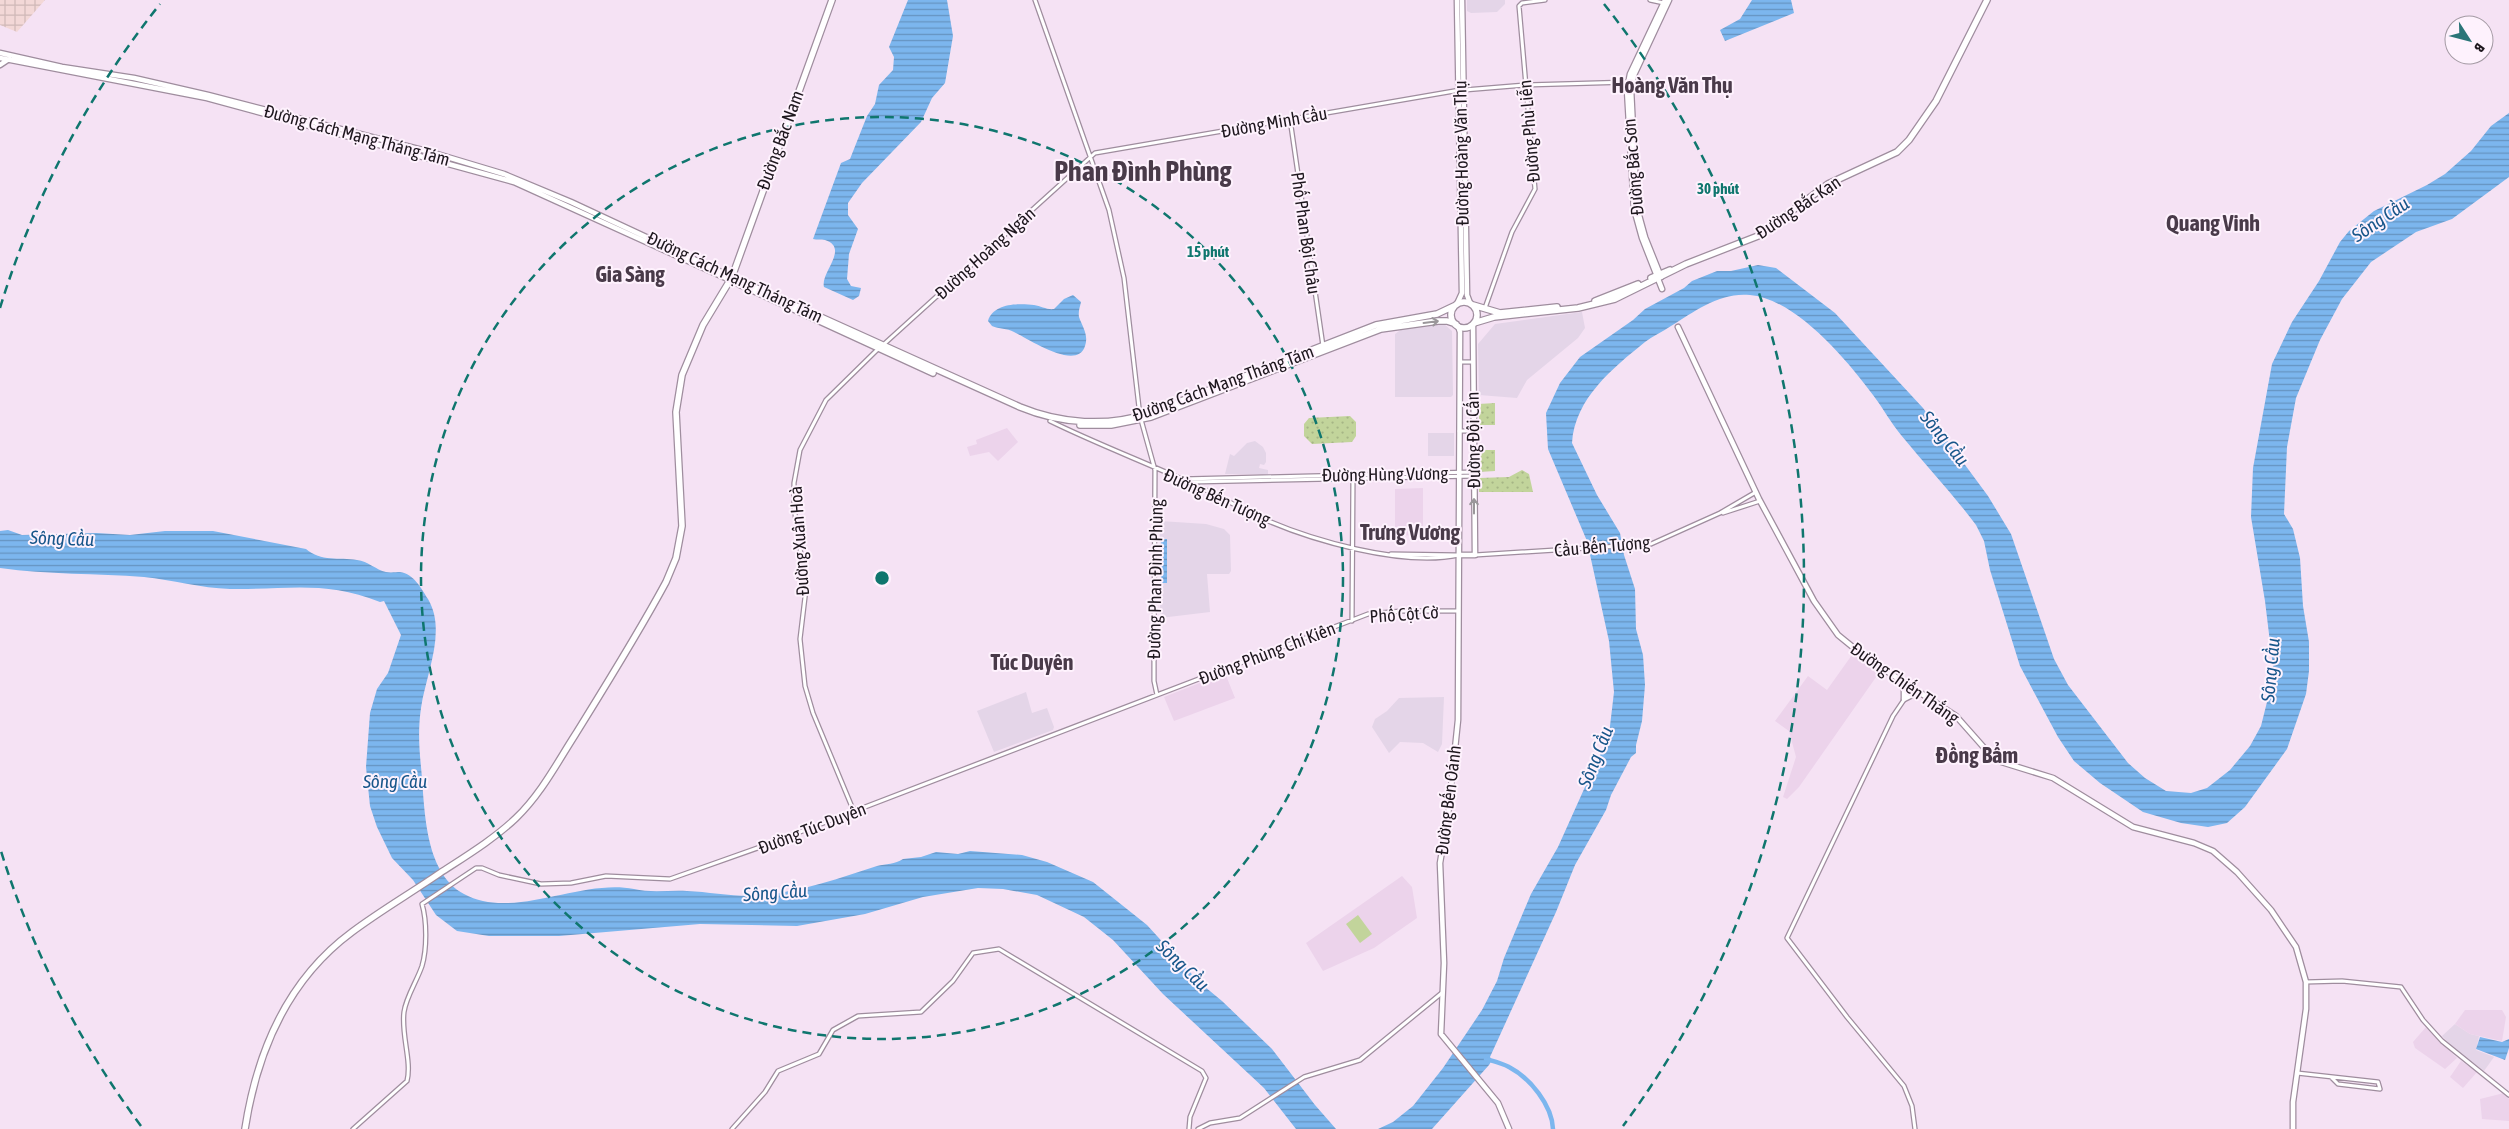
<svg xmlns="http://www.w3.org/2000/svg" width="2509" height="1129" viewBox="0 0 2509 1129" font-family="'Asap Condensed',sans-serif">
	<defs>
		<pattern id="industrial-grid" width="8" height="8" patternUnits="userSpaceOnUse" patternTransform="scale(1.25)"><rect width="8" height="8" fill="#f3d8d7"/><path d="M0 4h8M4 0v8" fill="none" stroke="#d0b9b8"/></pattern>
		<pattern id="green-dots" width="8" height="8" patternUnits="userSpaceOnUse" patternTransform="scale(1.25)"><rect width="8" height="8" fill="#c2d49b"/><path d="M2 2h.1M6 6h.1" fill="none" stroke="#a6b585" stroke-width="1.8" stroke-linecap="round"/></pattern>
		<pattern id="water-rules" width="6" height="5" patternUnits="userSpaceOnUse" patternTransform="scale(1.25)"><rect width="6" height="5" fill="#7cb6ee"/><path d="M0 2.5h6" fill="none" stroke="#6593c0"/></pattern>
	</defs>
	<rect width="100%" height="100%" fill="#f5e2f4"/>
	<path fill="#e4d5e8" d="M1467,0h38v4l-8,8 -26,1 -4,-2z
		M1582,312l3,16 -7,10 -51,42 -10,18 -38,-3 -1,-51 17,-20z
		M1443,323l9,8 1,64 -2,2h-56v-63l7,-5z
		M1428,433h26v23h-26z
		M1255,441l8,6 3,6v9l-2,3 -4,-1 -1,4 9,2v4h-43l5,-20 4,2 13,-13z
		M1160,521l46,3 18,5 6,6 1,36 -2,3h-22l3,38 -50,6z
		M1026,692l6,21 15,-5 7,19 -1,3 -59,22 -17,-41z
		M1444,697l-2,47 -4,8 -15,-9 -23,-1 -11,11 -17,-26 3,-8 12,-8 12,-13z
		M2455,1024l15,10 9,2 -3,14 18,7 -10,14 -30,-22 -12,-13z"/>
	<path fill="url(#industrial-grid)" d="M0,0h45l-28,32 -17,-7z"/>
	<path fill="#ecd3eb" d="M1007,428l11,14 -20,19 -9,-9 -19,4 -3,-9 10,-3 -1,-4z
		M1423,488v48l-28,-1v-46z
		M1854,652l27,18 -82,117 -12,12 -4,-2 13,-40 -7,-26 -14,-10 33,-45 19,14z
		M1225,673l10,25 -61,23 -10,-24z
		M1402,876l10,11 5,31 -43,30 -51,23 -17,-28z
		M2465,1010h37l4,7 -4,24 -32,-7 -15,-10z
		M2426,1027l31,31 -12,11 -30,-21 -2,-6z
		M2461,1061l16,11 -14,16 -13,-11z
		M2504,1093l5,6v22l-27,-2 -2,-20z"/>
	<path fill="url(#green-dots)" d="M1495,403v22h-16v-21z
		M1350,416l6,6v14l-4,6 -40,2 -8,-8v-12l5,-6z
		M1479,450h16v21l-16,1z
		M1522,470l7,4 4,18h-54v-14l30,-1z"/>
	<path fill="#c2d49b" d="M1358,915l14,19 -12,9 -14,-19z"/>
	<path fill="url(#water-rules)" d="M908,0h39l6,36 -8,47 -13,15 -11,24 -59,61 -14,20v12l10,14 -9,25 -2,25 4,7 10,2 -2,8 -6,4 -29,-13c-4,-14 26,-39 1,-47 -4,-1 -8,0 -12,-1l28,-76 9,-4 17,-43 8,-12 4,-19 14,-15 1,-13 -5,-10z
		M1752,0h39l3,13 -69,28 -5,-11 20,-11z
		M2509,113v64l-57,42 -36,13 -45,30 -29,37 -22,41 -24,58 -9,49 -3,67 9,15 7,29 3,48 6,36v29l-3,23 -19,55 -42,58 -18,16 -19,4 -27,-4 -38,-11 -43,-29 -26,-22 -16,-24 -38,-71 -30,-96 -6,-29 -8,-16c-23,-31 -50,-59 -75,-90 -10,-12 -18,-27 -28,-40 -26,-35 -77,-96 -123,-100 -30,-3 -55,16 -79,31 -9,6 -18,10 -26,16 -32,26 -70,56 -73,101l25,52 23,38 4,22 11,34 1,40 7,26 2,30 -3,36 -6,24v8l-5,4 -20,38 -5,15 -31,55 -19,47 -66,145 2,3 -3,5 -57,64h-54l15,-7 20,-16 30,-38 39,-58 15,-29 7,-23 27,-64 27,-47 40,-89 10,-15 6,-51 -5,-51 -22,-100 -39,-92 -2,-36 14,-30 20,-26 53,-37 12,-11 39,-21 8,-7 25,-10h14l27,-6 18,3 59,45 88,95 65,88 23,38 43,125 14,26 60,78 17,15 21,13 25,2 16,-5 23,-18 20,-24 11,-20 10,-40 2,-19 -8,-66 -14,-84 2,-49 19,-104 20,-42 27,-41 21,-39 9,-11 25,-20 53,-26 18,-11 26,-23 20,-25z
		M1073,295l8,7c-1,5 -3,9 -2,15 3,9 10,18 6,29 -8,26 -58,-8 -71,-14 -7,-4 -15,-3 -22,-6l-4,-5c5,-18 31,-18 46,-16 7,1 13,5 20,4l10,-10z
		M8,530l14,5 74,-2 34,2 35,-4h48l93,18c15,13 33,8 51,11 11,1 19,10 29,12 5,1 10,0 14,0 14,2 21,16 28,27 19,32 -2,75 -7,109 -3,21 -2,39 0,59 4,39 2,105 43,127 49,27 117,-16 170,-5 16,4 36,1 53,2 25,1 52,7 77,4 39,-4 76,-17 113,-29 9,-2 18,-2 26,-7l18,-2 15,-5 22,2 12,-3 52,4 25,7 46,20 54,43 52,57 23,19 50,48 43,56 21,24h-40l-32,-41 -101,-94 -50,-54 -29,-23 -47,-22 -34,-6 -25,-1 -55,9 -58,17 -68,12 -97,-2 -141,12h-70l-32,-5 -21,-16 -23,-35 -21,-22 -15,-31 -7,-21 -4,-39 4,-54 7,-24 11,-16 13,-38 -17,-34 -4,1c-55,-22 -94,-12 -150,-13 -29,-1 -58,-9 -86,-12 -48,-4 -96,-2 -144,-9v-37z
		M1161,539h6v44h-6z
		M2480,1037l22,5 7,-3v9l-4,12 -29,-11z"/>
	<g fill="none" stroke-linecap="round" stroke-linejoin="round">
		<path stroke="#7cb6ee" stroke-width="4.5" d="M1486,1059c7,2 16,4 23,8 21,11 43,38 44,62"/>
		<defs>
			<path id="minor" d="M1035,0l74,210 15,68 16,138 15,54 -1,180v31l3,14
				M1650,0l14,3
				M1464,90l61,-5 105,-3
				M1290,119l33,227
				M1485,308l27,-76 23,-43 -16,-183 3,-3 23,-3
				M883,345l212,-192 365,-63
				M1460,362h11
				M1050,421c49,24 100,43 149,66 20,8 38,20 58,29 52,24 145,51 202,39
				M1459,431h14
				M1183,479l291,-7 5,3
				M1191,482l284,-6
				M1723,513l37,-12
				M1391,554l66,1
				M1475,555l176,-11 69,-31 36,-21
				M1352,621l1,-144
				M1912,688l-19,28 -106,222 60,79 57,69 8,20 3,23
				M857,810l-5,-3 -39,-94 -8,-27 -5,-47 6,-50 -12,-82v-24l6,-33 26,-50 52,-51
				M2306,982l36,-1 59,6 22,33 19,21 67,54
				M2297,1073l81,9 2,7 -42,-5 -7,-7
				M353,1129l54,-48c5,-20 -6,-46 -3,-69 2,-15 13,-31 18,-46 5,-17 5,-45 0,-62l54,-36h6l17,7 42,9 30,-1 35,-7 64,3 96,-34 602,-231 34,-3h55
				M732,1129l33,-37 13,-21 41,-17 14,-24 25,-14 63,-4 32,-31 20,-28 26,-4 203,122 4,7 -16,39 -1,12
				M1198,1129l12,-6 30,-5 64,-41 56,-17 83,-68"/>
			<path id="major" d="M1457,0l5,293 -5,11
				M1462,0l5,295 3,8
				M0,53l62,14 72,11 74,17 226,58 70,21 67,28 161,75
				M0,58l207,40 307,84 216,98
				M0,65l9,-6
				M1661,277l-16,-40 -8,-29 -6,-119 3,-14 35,-75
				M1662,289l-20,-51 -8,-29 -7,-119 3,-16 35,-74
				M1458,326l2,6 -2,388 -10,96 -8,47 4,100 -3,71 57,69 11,26
				M1678,327l81,172 55,102 24,34 27,22 91,59 39,44 58,18 80,49 61,16 19,8 24,21 34,38 25,37 10,35v27l-13,93v27
				M1459,555h16l-2,-231
				M1900,681l4,7v11
				M1904,699l10,-5h7"/>
			<path id="highway" d="M732,277l288,130c41,17 87,20 130,6l226,-88 61,-11 19,-9
				M1651,278l19,-8
				M739,284l194,89
				M1595,301l43,-17
				M1451 315a13 13 0 1 1 26 0a13 13 0 1 1-26 0Z
				M1473,305l27,8 57,-6
				M1474,323l20,-6 84,-9 37,-9 71,-35 72,-28 70,-52 69,-32 12,-12 27,-39 51,-101
				M1080,425h31l40,-8 230,-88 57,-8h9l9,3
				M245,1129c12,-78 42,-149 107,-197 28,-21 59,-39 88,-59 26,-17 54,-34 76,-55 25,-24 41,-55 59,-83 31,-50 63,-101 91,-153l10,-24 6,-32 -6,-114 6,-37 21,-50 29,-48 100,-277"/>
		</defs>
		<use href="#minor" stroke="#9f8d9e" stroke-width="5.5"/>
		<use href="#major" stroke="#9f8d9e" stroke-width="7"/>
		<use href="#highway" stroke="#9f8d9e" stroke-width="8"/>
		<use href="#minor" stroke="#fff" stroke-width="3"/>
		<use href="#major" stroke="#fff" stroke-width="4.5"/>
		<use href="#highway" stroke="#fff" stroke-width="5.5"/>
	</g>
	<defs><path id="oneway-shaft" d="M-6 0H5M1.5-3L5.5 0L1.5 3" fill="none" stroke-width="1.6" stroke-linecap="round" stroke-linejoin="round" transform="scale(1.25)"/></defs>
	<g stroke="#9a979a">
		<use href="#oneway-shaft" transform="translate(1431 322) rotate(-7)"/>
		<use href="#oneway-shaft" transform="translate(1474 506) rotate(-90)"/>
	</g>
	<g fill="none" stroke="#0f766e" stroke-width="2.5" stroke-dasharray="9 6">
		<circle cx="882" cy="578" r="461"/>
		<path d="M141 1126A922 922 0 0 1 0 848M0 308A922 922 0 0 1 160 4M1604 4A922 922 0 0 1 1623 1126"/>
	</g>
	<g text-anchor="middle" dominant-baseline="central" stroke-width="4" stroke-linejoin="round" paint-order="stroke">
		<g font-size="18" fill="#1e171e" stroke="#fef2fd">
			<text transform="translate(1274 122) rotate(-10)">Đường Minh Cầu</text>
			<text transform="translate(1529 131) rotate(-95)">Đường Phù Liễn</text>
			<text transform="translate(357 135) rotate(15)">Đường Cách Mạng Tháng Tám</text>
			<text transform="translate(780 140) rotate(-70)">Đường Bắc Nam</text>
			<text transform="translate(1461 153) rotate(-91)">Đường Hoàng Văn Thụ</text>
			<text transform="translate(1633 167) rotate(-95)">Đường Bắc Sơn</text>
			<text transform="translate(1798 207) rotate(-34)">Đường Bắc Kạn</text>
			<text transform="translate(1306 233) rotate(82)">Phố Phan Bội Châu</text>
			<text transform="translate(985 253) rotate(-42)">Đường Hoàng Ngân</text>
			<text transform="translate(735 277) rotate(25)">Đường Cách Mạng Tháng Tám</text>
			<text transform="translate(1223 383) rotate(-20)">Đường Cách Mạng Tháng Tám</text>
			<text transform="translate(1473 440) rotate(-91)">Đường Đội Cấn</text>
			<text transform="translate(1385 474) rotate(-1)">Đường Hùng Vương</text>
			<text transform="translate(1217 497) rotate(24)">Đường Bến Tượng</text>
			<text transform="translate(799 541) rotate(-94)">Đường Xuân Hoà</text>
			<text transform="translate(1602 546) rotate(-5)">Cầu Bến Tượng</text>
			<text transform="translate(1155 579) rotate(-89)">Đường Phan Đình Phùng</text>
			<text transform="translate(1404 614) rotate(-4)">Phố Cột Cờ</text>
			<text transform="translate(1267 653) rotate(-21)">Đường Phùng Chí Kiên</text>
			<text transform="translate(1905 683) rotate(35)">Đường Chiến Thắng</text>
			<text transform="translate(1448 800) rotate(-83)">Đường Bến Oánh</text>
			<text transform="translate(812 828) rotate(-21)">Đường Túc Duyên</text>
		</g>
		<g font-size="19" font-style="italic" fill="#18568a" stroke="#fef2fd">
			<text transform="translate(2380 219) rotate(-34)">Sông Cầu</text>
			<text transform="translate(1945 438) rotate(51)">Sông Cầu</text>
			<text transform="translate(62 538) rotate(2)">Sông Cầu</text>
			<text transform="translate(2270 670) rotate(-85)">Sông Cầu</text>
			<text transform="translate(1595 757) rotate(-68)">Sông Cầu</text>
			<text x="395" y="781">Sông Cầu</text>
			<text transform="translate(775 892) rotate(-4)">Sông Cầu</text>
			<text transform="translate(1183 965) rotate(44)">Sông Cầu</text>
		</g>
		<g font-size="22" font-weight="bold" fill="#493a49" stroke="#fef2fd">
			<text x="1672" y="85">Hoàng Văn Thụ</text>
			<text x="2213" y="223">Quang Vinh</text>
			<text x="630" y="274">Gia Sàng</text>
			<text x="1410" y="532">Trưng Vương</text>
			<text x="1032" y="662">Túc Duyên</text>
			<text x="1977" y="755">Đồng Bẩm</text>
		</g>
		<g font-size="28" font-weight="bold" fill="#493a49" stroke="#fef2fd">
			<text x="1143" y="171">Phan Đình Phùng</text>
		</g>
	</g>
	<circle cx="882" cy="578" r="8" fill="#0f766e" stroke="#fef2fd" stroke-width="2.5"/>
	<g font-size="15" text-anchor="middle" font-weight="bold" fill="#0f766e" stroke="#fef2fd" stroke-width="4" stroke-linejoin="round" paint-order="stroke">
		<text x="1718" y="194">30 phút</text>
		<text x="1208" y="257">15 phút</text>
	</g>
	<g transform="translate(2469 40) rotate(126)"><circle r="24" fill="#fef2fd" stroke="#a49aa4"/>
	<path d="M0-4L9 19L0 12L-9 19Z" fill="#2b7578"/>
	<text y="-8" font-size="14" font-weight="bold" text-anchor="middle" fill="#1e171e">B</text>
	</g>
</svg>
